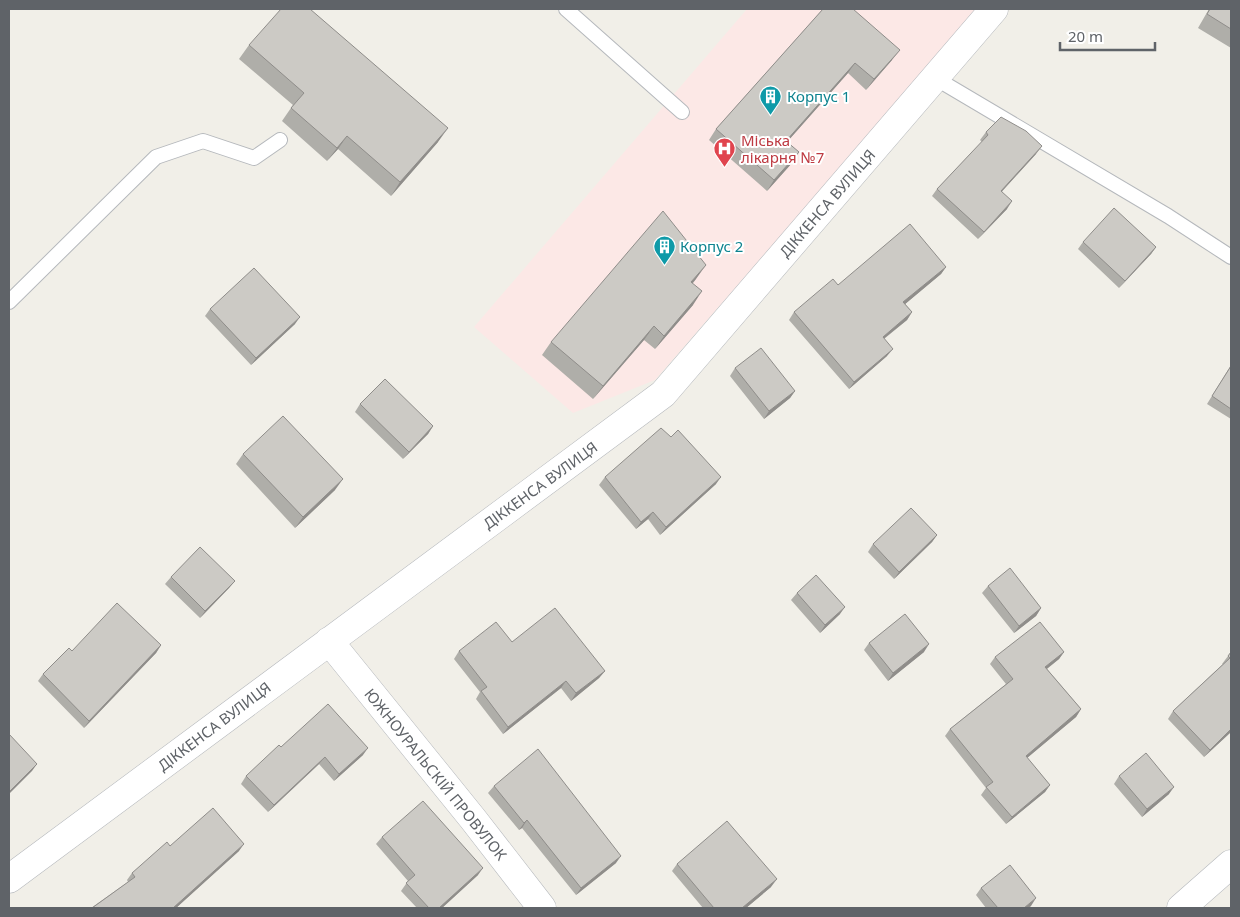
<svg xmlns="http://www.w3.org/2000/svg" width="1240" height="917" viewBox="0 0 1240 917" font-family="'Noto Sans',sans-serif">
	<rect width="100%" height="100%" fill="#f1efe8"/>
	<path fill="#fce8e6" d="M747,9h231l-323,371 -82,33 -99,-86z"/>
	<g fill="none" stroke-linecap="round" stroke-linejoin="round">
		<defs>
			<path id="lane" d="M566,9l116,103
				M935,78l233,138 63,41
				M9,302l147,-145 47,-16 51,17 26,-18"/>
			<path id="street" d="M329,641l144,178 69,89
				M9,879l654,-485 331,-385
				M1181,908l50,-44"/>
		</defs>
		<use href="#lane" stroke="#b5b8bc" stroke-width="16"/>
		<use href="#street" stroke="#b5b8bc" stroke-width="29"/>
		<use href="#lane" stroke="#fff" stroke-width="14"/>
		<use href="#street" stroke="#fff" stroke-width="28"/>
	</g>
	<path fill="#afaea9" d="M823,9l69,51 -26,30 -18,-17 -61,69 5,21 -25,28 -58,-51 7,-11z
		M1209,9h22v39l-33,-20z
		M249,45l189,97 -47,54 -53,-47 -11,12 -45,-40 11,-16 -54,-46z
		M986,132l50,22 -34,37 5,18 -29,30 -46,-43 5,-7 45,-47 -2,-2z
		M1083,242l73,5 -5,7 -32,34 -41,-39z
		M946,267l-5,7 -36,30 7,8 -5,8 -23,19 3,17 -38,33 -60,-69 5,-8 44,-27z
		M696,279l-3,4v22l-38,44 -11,-9 -51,59 -51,-44 9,-13z
		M210,309l85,15 -44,41 -46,-49z
		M1231,365v54l-24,-15z
		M735,368l60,23 -5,7 -26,21 -34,-43z
		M360,404l73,22 -5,8 -25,25 -48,-47z
		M671,437l45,47 -56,51 -12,-16 -12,10 -37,-44 6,-8z
		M243,454l92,36 -40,38 -59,-64z
		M937,535l-5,7 -38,37 -26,-27 5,-8z
		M171,577l64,4 -6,7 -29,30 -35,-34z
		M988,586l53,22 -5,8 -22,17 -32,-40z
		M797,593l43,21 -20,19 -29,-33z
		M512,642l93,29 -6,7 -28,23 -10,-13 -58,46 -27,-35 4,-7 -26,-33 5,-8z
		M869,643l55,9 -36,29 -24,-31z
		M161,645l-5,8 -72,75 -46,-47 5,-7z
		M1064,652l-5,7 -12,10 34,40 -5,8 -49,41 23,27 -5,7 -39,32 -25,-29 5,-7 -41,-52 5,-7 56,-45 -16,-20 5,-7z
		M1231,652v80l-27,25 -36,-38 5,-8 50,-47h-1z
		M281,747l82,8 -29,26 -15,-17 -51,48 -27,-28 5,-8z
		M1119,776l50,18 -27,23 -28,-33z
		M494,786l122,77 -40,32 -54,-67 -3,2 -31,-37z
		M382,837l96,38 -36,33h-25l-16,-17 7,-10 -32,-37z
		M170,846l69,5 -63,57h-85l37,-26 -1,-2 5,-7z
		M677,864l94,23 -25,21h-43l-31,-37z
		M981,888l50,18 -3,2h-42l-10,-13z"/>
	<path fill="#8f8d8a" d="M900,50l-8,10 -26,30 8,-11z
		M855,63l-7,10 -69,78 7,-10z
		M448,128l-10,14 -47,54 9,-14z
		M347,136l-9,13 -11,12 10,-13z
		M1042,146l-6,8 -40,44 5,-7z
		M799,152l-7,11 -25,28 7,-11z
		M1012,201l-5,8 -29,30 6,-7z
		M1156,247l-5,7 -32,34 6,-7z
		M706,265l-10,14 -14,16 9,-13z
		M946,267l-5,7 -43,36 5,-8z
		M702,291l-9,14 -38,44 9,-13z
		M912,312l-5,8 -30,24 6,-7z
		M300,317l-5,7 -44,41 5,-7z
		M654,326l-10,14 -51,59 10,-13z
		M893,349l-6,7 -38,33 5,-7z
		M795,391l-5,7 -26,21 5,-8z
		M433,426l-5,8 -25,25 6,-7z
		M721,477l-5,7 -56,51 6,-8z
		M343,479l-8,11 -40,38 8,-11z
		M653,512l-5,7 -12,10 5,-7z
		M937,535l-5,7 -38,37 5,-7z
		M235,581l-6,7 -29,30 5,-7z
		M845,607l-5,7 -20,19 5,-8z
		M1041,608l-5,8 -22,17 5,-7z
		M929,644l-5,8 -36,29 5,-8z
		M161,645l-5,8 -72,75 5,-7z
		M1064,652l-5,7 -19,15 5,-7z
		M605,671l-6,7 -28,23 5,-8z
		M566,681l-5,7 -58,46 5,-7z
		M1081,709l-5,8 -55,46 5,-7z
		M1231,729v3l-27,25 6,-7z
		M368,748l-5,7 -29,26 5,-7z
		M325,757l-6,7 -51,48 6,-7z
		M37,764l-5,7 -23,23v-2z
		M1050,785l-5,7 -39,32 6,-7z
		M1174,787l-5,7 -27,23 5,-8z
		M527,820l-5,8 -3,2 5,-7z
		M244,844l-5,7 -63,57h-3z
		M621,856l-5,7 -40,32 5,-7z
		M483,868l-5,7 -36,33h-3z
		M777,879l-6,8 -25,21h-4z
		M1036,898l-5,8 -3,2h-4z"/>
	<path fill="#cccac5" stroke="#8f8d8a" d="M281,9h29l138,119 -48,54 -53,-46 -10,12 -46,-40 13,-15 -55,-48z
		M823,9h30l47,41 -26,29 -19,-16 -69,78 13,11 -25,28 -58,-51z
		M1210,9h21v20l-24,-15z
		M1001,117l25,14 16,15 -41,45 11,10 -28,31 -47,-43 51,-54 -2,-3z
		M1114,208l42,39 -31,34 -42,-39z
		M663,211l43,54 -15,17 11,9 -38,45 -10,-10 -51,60 -52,-44z
		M910,224l36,43 -43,35 9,10 -29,25 10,12 -39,33 -60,-70 39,-33 5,6z
		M254,268l46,49 -44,41 -46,-49z
		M761,348l34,43 -26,20 -34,-43z
		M1231,366v43l-19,-13z
		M385,379l48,47 -24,26 -49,-48z
		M283,416l60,63 -40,38 -60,-63z
		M661,428l10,9 7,-7 43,47 -55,50 -13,-15 -12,10 -36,-45z
		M911,508l26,27 -38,37 -26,-28z
		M200,547l35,34 -30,30 -34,-34z
		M1010,568l31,40 -22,18 -31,-40z
		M816,575l29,32 -20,18 -28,-32z
		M117,603l44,42 -72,76 -46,-47 26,-26 3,3z
		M555,608l50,63 -29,22 -10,-12 -58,46 -27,-36 6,-4 -28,-36 37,-29 16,20z
		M905,614l24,30 -36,29 -24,-30z
		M1040,622l24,30 -19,15 36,42 -55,47 24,29 -38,32 -26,-30 7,-5 -43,-53 63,-50 -18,-22z
		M1231,652v77l-21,21 -37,-39 57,-53 -2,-2z
		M328,704l40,44 -29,26 -14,-17 -51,48 -28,-29 33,-31 2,2z
		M9,734l28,30 -28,28z
		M538,749l83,107 -40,32 -54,-68 -3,3 -30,-37z
		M1146,753l28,34 -27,22 -28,-33z
		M423,801l60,67 -44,40h-10l-23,-25 9,-8 -33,-38z
		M213,808l31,36 -71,64h-81l43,-31 -3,-4 35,-31 3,4z
		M727,821l50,58 -35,29h-28l-37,-44z
		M1010,865l26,33 -12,10h-26l-17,-20z"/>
	<defs>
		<symbol id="building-pin" viewBox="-11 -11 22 30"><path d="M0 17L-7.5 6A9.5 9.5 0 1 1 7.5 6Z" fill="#0f9aa8" stroke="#fff"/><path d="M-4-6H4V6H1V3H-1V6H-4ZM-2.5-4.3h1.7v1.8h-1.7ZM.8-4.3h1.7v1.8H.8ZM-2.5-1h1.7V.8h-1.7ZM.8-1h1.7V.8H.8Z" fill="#fff"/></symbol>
		<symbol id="hospital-pin" viewBox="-11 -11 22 30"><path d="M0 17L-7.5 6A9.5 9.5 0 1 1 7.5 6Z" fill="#e0444e" stroke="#fff"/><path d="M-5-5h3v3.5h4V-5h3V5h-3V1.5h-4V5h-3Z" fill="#fff"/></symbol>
	</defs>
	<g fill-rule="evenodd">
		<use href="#building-pin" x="758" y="84" width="25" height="34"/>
		<use href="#hospital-pin" x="712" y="136" width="25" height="34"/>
		<use href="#building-pin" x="652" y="234" width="25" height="34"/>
	</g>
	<g text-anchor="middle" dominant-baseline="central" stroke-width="4" stroke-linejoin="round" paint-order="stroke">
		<g font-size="15" fill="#0d838f" stroke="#fff" text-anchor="start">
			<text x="787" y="96">Корпус 1</text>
			<text x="680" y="246">Корпус 2</text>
		</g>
		<g font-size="15" fill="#be3a42" stroke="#fff" text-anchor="start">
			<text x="741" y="140">Міська<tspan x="741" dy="17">лікарня №7</tspan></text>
		</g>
		<g font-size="15" fill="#5f6368" stroke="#fff">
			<text transform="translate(827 203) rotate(-49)">ДІККЕНСА ВУЛИЦЯ</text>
			<text transform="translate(540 485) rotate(-36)">ДІККЕНСА ВУЛИЦЯ</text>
			<text transform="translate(214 726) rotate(-37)">ДІККЕНСА ВУЛИЦЯ</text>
			<text transform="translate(436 774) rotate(51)">ЮЖНОУРАЛЬСКІЙ ПРОВУЛОК</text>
		</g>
	</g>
	<rect width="1240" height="917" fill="none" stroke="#5f6368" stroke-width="20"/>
	<path d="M1060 42v8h95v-8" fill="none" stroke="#5f6368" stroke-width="2.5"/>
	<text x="1068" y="42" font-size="15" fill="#5f6368" stroke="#ffffff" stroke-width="4" paint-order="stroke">20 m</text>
</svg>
